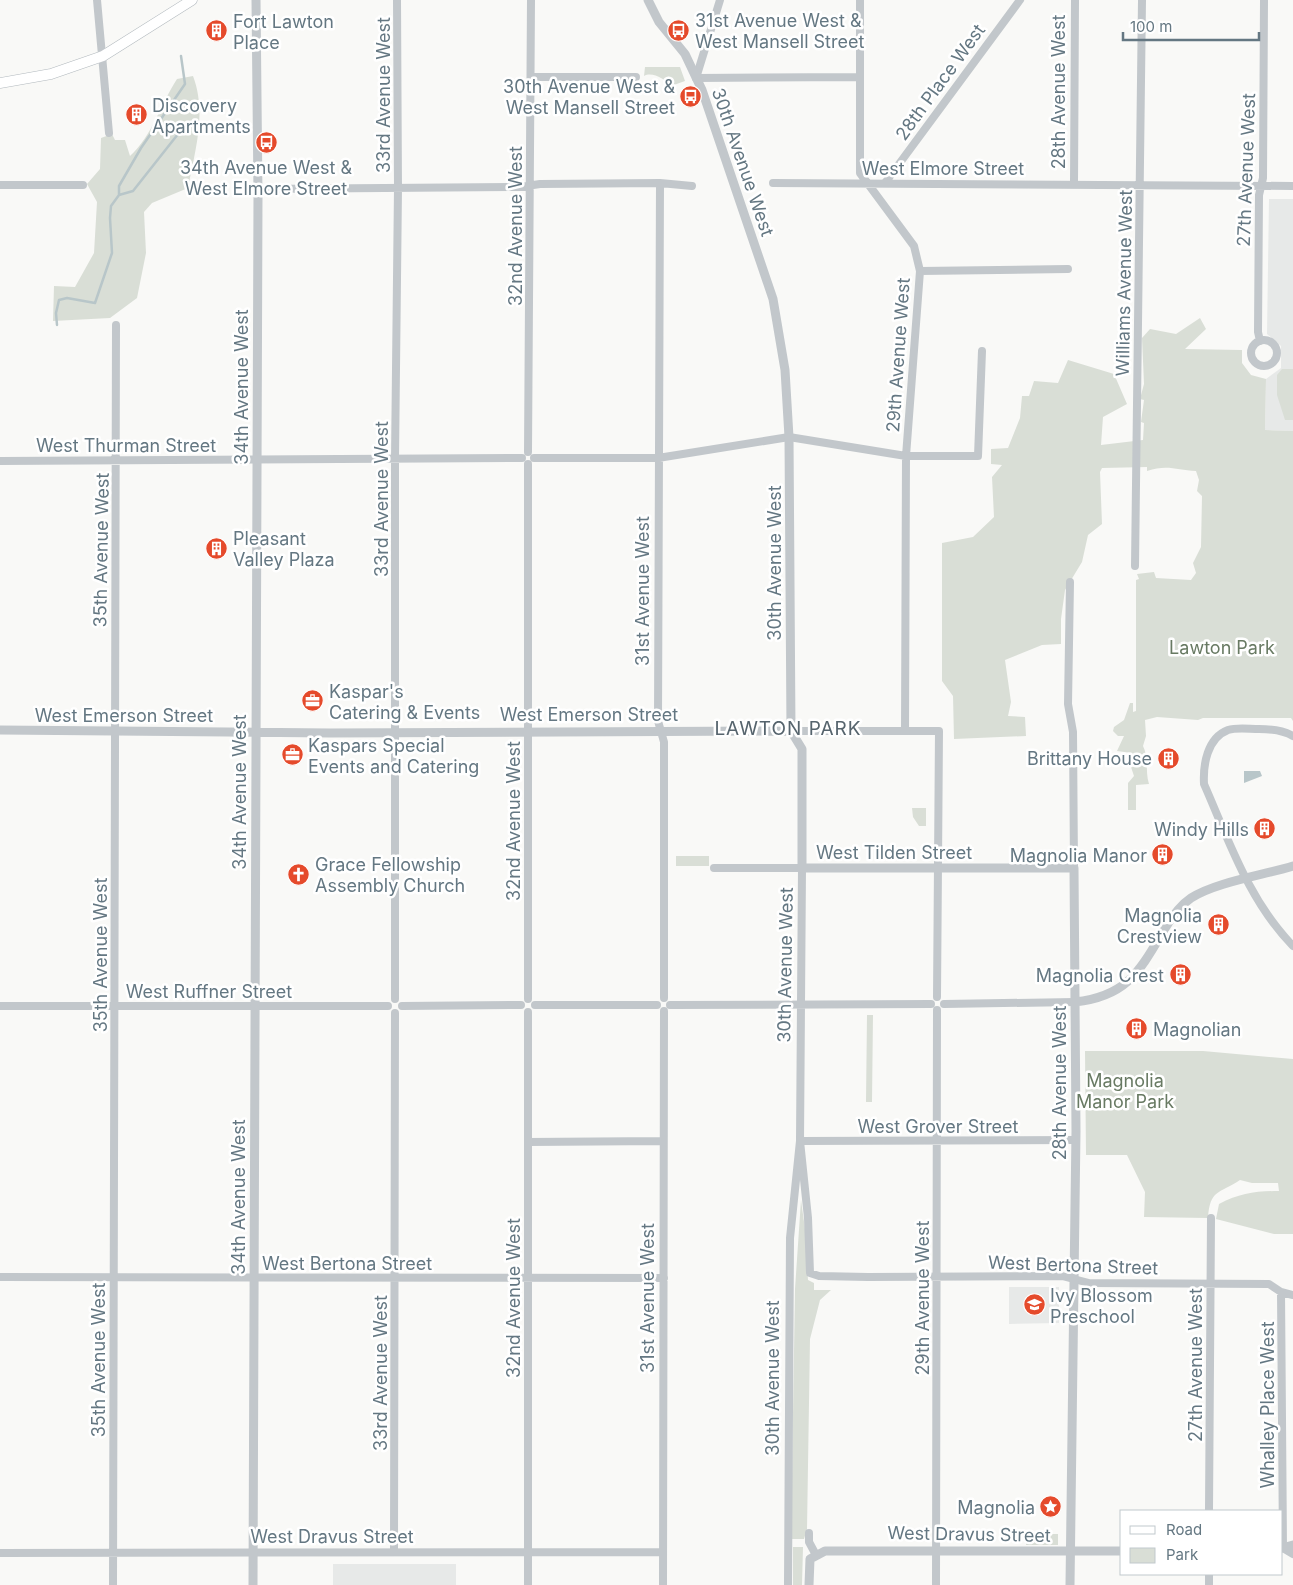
<svg xmlns="http://www.w3.org/2000/svg" width="1293" height="1585" viewBox="0 0 1293 1585" font-family="Inter,sans-serif">
	<rect width="100%" height="100%" fill="#f9f9f7"/>
	<path fill="#e7e9e8" d="M1269,199h24v232l-28,-1 1,-51 15,-11v-22l-14,-12z
		M1009,1287h50v36l-50,1z
		M333,1564h123v21h-123z"/>
	<path fill="#d9ded6" d="M645,67h35l5,14 -14,5c-6,-7 -19,-15 -27,-10z
		M193,76c14,37 2,74 -5,112l-36,15 -8,9 2,41 -9,45 -27,20 -57,3 1,-35 21,1 19,-34 3,-51 -10,-18 13,-15 1,-31 11,-4 3,6h10l5,16c23,-21 30,-51 47,-77z
		M1200,318l6,11 -21,20 57,1v13l9,12 15,4 -1,51 28,1v290l-2,-3h-88l-5,2 -41,-3 -12,3 1,16 -3,10c6,12 2,26 6,38l-13,1v25h-8v-27l6,-7 -4,-12 2,-11 -15,-2 7,-15h-6l-5,-5 1,-4 10,-7 6,-17h3v9l3,-1v-131l3,-1 -2,-5 17,-2 2,6 35,2 5,-7 -3,-10 8,-16 1,-51 -5,-5 2,-11 -3,-9c-19,-1 -29,-7 -49,0v-4l-45,1 -2,4 2,52 -14,11 -6,27 -17,28 -4,29v25l-19,1 -37,15 6,42 -3,14 17,1 1,19 -72,3 -1,-43 -11,-15v-138l31,-6 21,-20 -2,-40 10,-12 -11,-1v-15l17,-1 12,-30 2,-22h7l5,-15 24,2 10,-23 46,14 13,30 -24,13 -2,28 42,-5 1,-17 -3,-1 3,-22 -4,-1 4,-15 -2,-46 8,-9 26,5z
		M1282,369h11v51h-8l-8,-25v-20z
		M912,808h14v18h-7l-6,-9z
		M676,856h33v10h-33z
		M867,1015h6l-1,87h-6z
		M1085,1051h118l90,8v175h-19l-58,-15 3,-15c21,-11 37,-13 60,-13l-1,-8h-26l-12,-3c-21,14 -30,9 -32,38l-64,-1 1,-25 -18,-37h-41z
		M801,1200l4,29 3,51 6,3v7h17l-11,10 -10,39 -3,190 -3,10h-13l4,-250z
		M1026,1534h32v11h-32z
		M793,1547h10l-1,38h-9z"/>
	<path fill="#b8c6c9" d="M1244,771h16l2,5 -18,7z"/>
	<g fill="none" stroke-linecap="round" stroke-linejoin="round">
		<path stroke="#b8c6c9" stroke-width="2.5" d="M119,195l14,-4 49,-62
			M57,325l-1,-12 3,-13 8,-2 28,5 17,-50 -2,-35 1,-12 8,-11v-9l22,-38 44,-64 -4,-28"/>
		<defs>
			<path id="secondary" d="M0,83l51,-9 52,-18 89,-56"/>
		</defs>
		<use href="#secondary" stroke="#b2b9be" stroke-width="11"/>
		<path stroke="#c2c7cb" stroke-width="8" d="M97,0l12,133
			M720,0l-24,78 163,-1
			M860,0v173l54,73 6,25 -14,185 -1,275
			M531,77h105
			M660,183l-2,538 6,21v256
			M773,183l520,3
			M885,183l135,-183
			M1074,184l1,-184
			M0,185h83
			M258,189l262,-2 20,-3 120,-1 32,3
			M920,271l148,-2
			M1251 353a13 13 0 1 1 26 0a13 13 0 1 1-26 0Z
			M1260,341l-2,-9 1,-137 4,-17 1,-178
			M528,452l3,-452
			M534,458h124l131,-21 117,19h72l4,-105
			M0,461l522,-3
			M528,464v535
			M1135,566l7,-566
			M1070,582l-2,122 5,28 1,136
			M791,731h148l-2,266
			M1293,736c-10,-6 -23,-7 -34,-7 -10,0 -22,-2 -31,1 -21,8 -25,35 -24,54 25,57 45,117 89,162
			M714,868h88l-2,273 -10,97 -2,347
			M395,999v-540l3,-271 -1,-188
			M944,1004l131,-2
			M535,1005h122
			M670,1005l261,-1
			M0,1006h388
			M402,1006l119,-1
			M1076,1140l-276,1 8,77 2,55 9,3 49,1 194,-1 27,7 180,1 12,8 12,3
			M528,1142l135,-1
			M0,1277l664,1
			M1281,1292l2,256 10,6
			M1209,1511l2,-293
			M809,1533v9l7,13
			M394,1552l1,-539
			M0,1553l663,-1
			M113,1585l3,-1260
			M528,1585v-573
			M663,1585l1,-574
			M936,1585l1,-575
			M1209,1585v-11"/>
		<path stroke="#c2c7cb" stroke-width="9" d="M648,0l11,22 26,32 17,36 71,209 12,71 4,67 2,294 11,18v119h272l2,263 -6,454
			M0,730l330,3 461,-2
			M1075,1002c52,-6 64,-30 89,-72 7,-12 15,-24 27,-32 25,-16 73,-23 102,-32
			M1282,1548l11,-3
			M253,1585l5,-1390 -2,-195
			M809,1585l1,-26 15,-8h297"/>
		<use href="#secondary" stroke="#fff" stroke-width="10"/>
	</g>
	<defs>
		<symbol id="bus-disc" viewBox="-11 -11 22 22"><circle r="9.5" fill="#e54a2b" stroke="#fff"/><path d="M-5-6H5V4H4V6H2V4H-2V6H-4V4H-5ZM-3.5-4V0h7V-4ZM-3.5 1.2v1.5H-2V1.2ZM2 1.2v1.5H3.5V1.2Z" fill="#fff"/></symbol>
		<symbol id="building-disc" viewBox="-11 -11 22 22"><circle r="9.5" fill="#e54a2b" stroke="#fff"/><path d="M-4-6H4V6H1V3H-1V6H-4ZM-2.5-4.3h1.7v1.8h-1.7ZM.8-4.3h1.7v1.8H.8ZM-2.5-1h1.7V.8h-1.7ZM.8-1h1.7V.8H.8Z" fill="#fff"/></symbol>
		<symbol id="office-disc" viewBox="-11 -11 22 22"><circle r="9.5" fill="#e54a2b" stroke="#fff"/><path d="M-6-3h4V-5.5h4V-3h4V5H-6ZM-1-4.5V-3h2v-1.5ZM-6 0V1H6V0Z" fill="#fff"/></symbol>
		<symbol id="church-disc" viewBox="-11 -11 22 22"><circle r="9.5" fill="#e54a2b" stroke="#fff"/><path d="M-1.2-6h2.4v3.5h3.3v2.4h-3.3V6h-2.4V-.1h-3.3v-2.4h3.3Z" fill="#fff"/></symbol>
		<symbol id="school-disc" viewBox="-11 -11 22 22"><circle r="9.5" fill="#e54a2b" stroke="#fff"/><path d="M0-5L7-2L0 1L-7-2ZM-4 1L0 2.5L4 1V4Q0 6-4 4Z" fill="#fff"/></symbol>
		<symbol id="sight-disc" viewBox="-11 -11 22 22"><circle r="9.5" fill="#e54a2b" stroke="#fff"/><path d="M0-6L1.8-2.2L6-1.7L2.9 1.2L3.7 5.4L0 3.3L-3.7 5.4L-2.9 1.2L-6-1.7L-1.8-2.2Z" fill="#fff"/></symbol>
	</defs>
	<g fill-rule="evenodd">
		<use href="#bus-disc" x="666" y="18" width="25" height="25"/>
		<use href="#building-disc" x="204" y="18" width="25" height="25"/>
		<use href="#bus-disc" x="678" y="84" width="25" height="25"/>
		<use href="#building-disc" x="124" y="102" width="25" height="25"/>
		<use href="#bus-disc" x="254" y="130" width="25" height="25"/>
		<use href="#building-disc" x="204" y="536" width="25" height="25"/>
		<use href="#office-disc" x="300" y="688" width="25" height="25"/>
		<use href="#office-disc" x="280" y="742" width="25" height="25"/>
		<use href="#building-disc" x="1156" y="746" width="25" height="25"/>
		<use href="#building-disc" x="1252" y="816" width="25" height="25"/>
		<use href="#building-disc" x="1150" y="842" width="25" height="25"/>
		<use href="#church-disc" x="286" y="862" width="25" height="25"/>
		<use href="#building-disc" x="1206" y="912" width="25" height="25"/>
		<use href="#building-disc" x="1168" y="962" width="25" height="25"/>
		<use href="#building-disc" x="1124" y="1016" width="25" height="25"/>
		<use href="#school-disc" x="1022" y="1292" width="25" height="25"/>
		<use href="#sight-disc" x="1038" y="1494" width="25" height="25"/>
	</g>
	<g text-anchor="middle" dominant-baseline="central" stroke-width="5" stroke-linejoin="round" paint-order="stroke">
		<g font-size="18" fill="#647782" stroke="#fff" text-anchor="start">
			<text x="695" y="20">31st Avenue West &amp;<tspan x="695" dy="21">West Mansell Street</tspan></text>
			<text x="233" y="21">Fort Lawton<tspan x="233" dy="21">Place</tspan></text>
			<text x="675" y="86" text-anchor="end">30th Avenue West &amp;<tspan x="675" dy="21">West Mansell Street</tspan></text>
			<text x="152" y="105">Discovery<tspan x="152" dy="21">Apartments</tspan></text>
			<text x="266" y="167" text-anchor="middle">34th Avenue West &amp;<tspan x="266" dy="21">West Elmore Street</tspan></text>
			<text x="233" y="538">Pleasant<tspan x="233" dy="21">Valley Plaza</tspan></text>
			<text x="329" y="691">Kaspar's<tspan x="329" dy="21">Catering &amp; Events</tspan></text>
			<text x="308" y="745">Kaspars Special<tspan x="308" dy="21">Events and Catering</tspan></text>
			<text x="1152" y="758" text-anchor="end">Brittany House</text>
			<text x="1249" y="829" text-anchor="end">Windy Hills</text>
			<text x="1147" y="855" text-anchor="end">Magnolia Manor</text>
			<text x="315" y="864">Grace Fellowship<tspan x="315" dy="21">Assembly Church</tspan></text>
			<text x="1202" y="915" text-anchor="end">Magnolia<tspan x="1202" dy="21">Crestview</tspan></text>
			<text x="1164" y="975" text-anchor="end">Magnolia Crest</text>
			<text x="1153" y="1029">Magnolian</text>
			<text x="1050" y="1295">Ivy Blossom<tspan x="1050" dy="21">Preschool</tspan></text>
			<text x="1035" y="1507" text-anchor="end">Magnolia</text>
		</g>
		<g font-size="18" fill="#647782" stroke="#fff">
			<text transform="translate(940 82) rotate(-54)">28th Place West</text>
			<text transform="translate(1058 92) rotate(-90)">28th Avenue West</text>
			<text transform="translate(383 95) rotate(-90)">33rd Avenue West</text>
			<text transform="translate(743 162) rotate(71)">30th Avenue West</text>
			<text x="943" y="168">West Elmore Street</text>
			<text transform="translate(1246 170) rotate(-88)">27th Avenue West</text>
			<text transform="translate(515 226) rotate(-90)">32nd Avenue West</text>
			<text transform="translate(1124 283) rotate(-89)">Williams Avenue West</text>
			<text transform="translate(898 355) rotate(-86)">29th Avenue West</text>
			<text transform="translate(241 387) rotate(-90)">34th Avenue West</text>
			<text x="126" y="445">West Thurman Street</text>
			<text transform="translate(381 499) rotate(-90)">33rd Avenue West</text>
			<text transform="translate(101 550) rotate(-89)">35th Avenue West</text>
			<text transform="translate(774 563) rotate(-90)">30th Avenue West</text>
			<text transform="translate(642 591) rotate(-90)">31st Avenue West</text>
			<text x="589" y="714">West Emerson Street</text>
			<text x="124" y="715">West Emerson Street</text>
			<text transform="translate(239 792) rotate(-90)">34th Avenue West</text>
			<text transform="translate(513 821) rotate(-90)">32nd Avenue West</text>
			<text x="894" y="852">West Tilden Street</text>
			<text transform="translate(100 955) rotate(-90)">35th Avenue West</text>
			<text transform="translate(785 965) rotate(-89)">30th Avenue West</text>
			<text x="209" y="991">West Ruffner Street</text>
			<text transform="translate(1059 1083) rotate(-90)">28th Avenue West</text>
			<text x="938" y="1126">West Grover Street</text>
			<text transform="translate(238 1197) rotate(-90)">34th Avenue West</text>
			<text x="347" y="1263">West Bertona Street</text>
			<text transform="translate(1073 1265) rotate(2)">West Bertona Street</text>
			<text transform="translate(513 1298) rotate(-90)">32nd Avenue West</text>
			<text transform="translate(647 1298) rotate(-90)">31st Avenue West</text>
			<text transform="translate(922 1298) rotate(-90)">29th Avenue West</text>
			<text transform="translate(98 1360) rotate(-90)">35th Avenue West</text>
			<text transform="translate(1195 1365) rotate(-90)">27th Avenue West</text>
			<text transform="translate(380 1373) rotate(-90)">33rd Avenue West</text>
			<text transform="translate(772 1378) rotate(-90)">30th Avenue West</text>
			<text transform="translate(1267 1405) rotate(-90)">Whalley Place West</text>
			<text transform="translate(969 1534) rotate(1)">West Dravus Street</text>
			<text x="332" y="1536">West Dravus Street</text>
		</g>
		<g font-size="18" fill="#687a63" stroke="#fff">
			<text x="1222" y="647">Lawton Park</text>
			<text x="1125" y="1080">Magnolia<tspan x="1125" dy="21">Manor Park</tspan></text>
		</g>
		<g font-size="19" letter-spacing="1" fill="#56646d" stroke="#fff">
			<text x="788" y="728">LAWTON PARK</text>
		</g>
	</g>
	<rect x="1120" y="1510" width="162" height="65" fill="#ffffff" stroke="#c1c9cd"/>
	<rect x="1130" y="1526" width="25" height="8" fill="#ffffff" stroke="#c1c9cd"/>
	<text x="1166" y="1535" font-size="15" fill="#647782">Road</text>
	<rect x="1130" y="1548" width="25" height="15" fill="#d9ded6" stroke="#c1c9cd"/>
	<text x="1166" y="1560" font-size="15" fill="#647782">Park</text>
	<path d="M1123 32v8h136v-8" fill="none" stroke="#647782" stroke-width="2.5"/>
	<text x="1130" y="32" font-size="15" fill="#647782" stroke="#ffffff" stroke-width="4" paint-order="stroke">100 m</text>
</svg>
